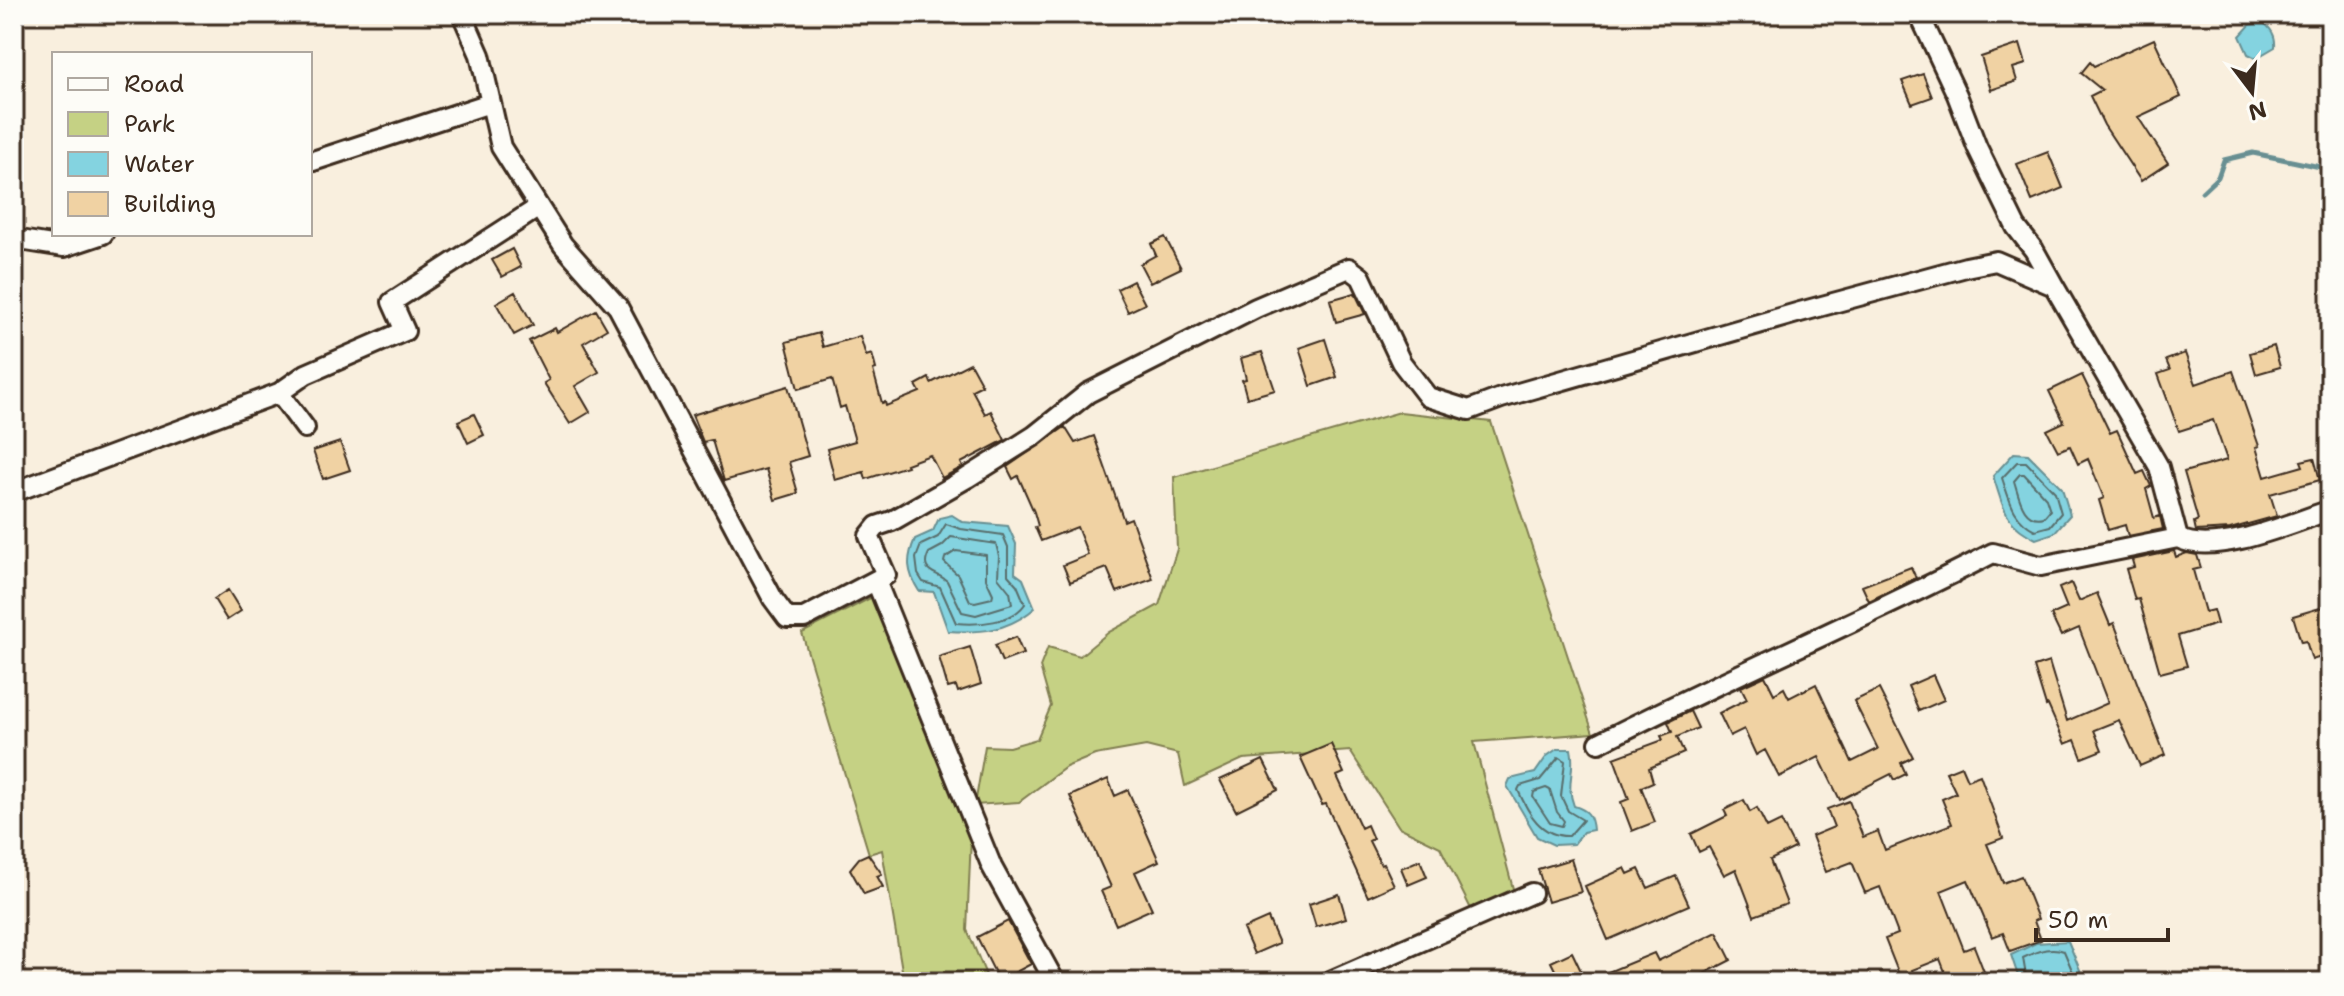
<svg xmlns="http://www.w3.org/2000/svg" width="2344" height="996" viewBox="0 0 2344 996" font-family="'Shantell Sans',sans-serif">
	<rect width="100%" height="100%" fill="#f9efde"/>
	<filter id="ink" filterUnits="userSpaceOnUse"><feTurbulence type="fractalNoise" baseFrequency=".0125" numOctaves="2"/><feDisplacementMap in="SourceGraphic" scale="16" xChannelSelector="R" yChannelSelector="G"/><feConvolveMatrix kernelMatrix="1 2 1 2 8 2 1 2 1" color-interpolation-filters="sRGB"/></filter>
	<g filter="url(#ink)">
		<path fill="#c5d184" stroke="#807e51" stroke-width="2" d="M1400,412l91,10 102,311 -119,9 42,158 -41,17 -35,-70 -41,-20 -49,-76 -107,8 -58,27 -7,-32 -32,-8 -51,9 -29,12 -47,35 -44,3 10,-59 24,1 28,-8 14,-33 -11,-39 8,-20 32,9 29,-24 50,-27 18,-56 -3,-72z
			M880,593l92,221 -5,116 22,52h-85l-22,-132 -13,4 -67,-221z"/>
		<path fill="#84d3e0" stroke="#678f92" stroke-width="2" d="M2261,21c10,7 15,14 14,26l-19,11 -8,-4 -8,-18 10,-11z
			M2014,453l14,1 34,34 8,27 -16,18 -18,6c-33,-16 -32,-31 -43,-63z
			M952,515l11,7 45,4 8,18 -1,29 8,6 12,29c-27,23 -53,25 -87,23l-14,-39 -15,-1c-12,-19 -13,-32 -4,-52l18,-8 6,-13z
			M1557,749h14c5,22 -6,34 3,57 14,4 18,10 19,24l-10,2 -9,12 -20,1 -17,-8 -30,-51 3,-7 25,-6 12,-17z
			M2068,941l17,41h-65l-9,-27 25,-12z"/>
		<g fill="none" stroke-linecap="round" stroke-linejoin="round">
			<path stroke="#586e6c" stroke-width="2" d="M2017,462h9l29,30 6,21 -11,13 -15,4c-22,-11 -25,-29 -33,-52z
				M2020,474h4l22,24 4,12 -6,7c-21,6 -25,-21 -30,-36z
				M946,524l15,5 42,6 5,12v28l9,10 8,19c-13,19 -47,21 -69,19l-16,-36 -17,-5 -5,-8 -2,-16 5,-13 17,-8z
				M951,537l45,7 3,12 -1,21 12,15 2,12 -36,11 -14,-3 -15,-31c-11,-10 -28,-8 -18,-28l13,-7z
				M956,551l30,4v24l7,15 -1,4 -17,4 -5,-1 -12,-26 -14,-13 1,-4z
				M1559,757l6,4 -4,35 7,15 15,9 -14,16c-28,1 -41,-23 -51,-46l2,-4 20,-6z
				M1546,788l4,2 7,22 7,9 -2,5 -12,-3 -17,-26 1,-5z
				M2027,982l-4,-24c13,-7 27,-12 41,-7l13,31"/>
			<path stroke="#678f92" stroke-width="5" d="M2202,192l16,-15 6,-17 29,-7 77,16"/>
		</g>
		<path fill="#f0d2a3" stroke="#3b2a1e" stroke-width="2" d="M2154,39l27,58 -43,20 30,46 -27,18 -37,-56 -14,-29 12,-6 -21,-17 9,-11 4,4z
			M2020,44l6,20 -13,4 4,13 -26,9 -10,-33z
			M1923,74l9,23 -20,7 -10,-23z
			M2048,152l15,36 -31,13 -15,-37z
			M1165,237l16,31 -31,15 -10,-19 16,-9 -5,-11z
			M512,249l9,18 -19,10 -10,-17z
			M1133,281l12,23 -17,8 -11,-23z
			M515,292l18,33 -19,10 -18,-32z
			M1355,293l10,21 -29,8 -6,-22z
			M596,310l11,19 -24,14 16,29 -24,14 15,26 -20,12 -26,-41 5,-3 -20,-39 26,-13 2,4z
			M819,333l4,14 37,-11 6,20 6,-2 4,15 -3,1 9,33 3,-1 1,4 34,-14 -4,-7 13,-7 2,5 39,-20 12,22 -10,5 13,24 6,-3 14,29 -44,23 2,4 -21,11 -12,-23 -24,9 1,2 -41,13 -2,-7 -29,8 -8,-31 28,-8 -10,-35 -5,2 -8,-29 -34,10 -12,-47z
			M1325,339l12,38 -26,9 -12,-38z
			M2274,346l6,21 -24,7 -6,-21z
			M1262,352l13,38 -28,8 -5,-18 4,-1 -5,-21z
			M2185,353l11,31 37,-13 26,75 -3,1 9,30 38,-11 -2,-5 13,-3 6,22 -50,14 7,22 -47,13 -34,2 -2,-9 4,-2 -14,-48 43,-12 -14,-40 -34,11 -21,-57 12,-4 -4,-10z
			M2082,375l28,58 7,-3 20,44 7,-3 7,15 -5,3 8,29 6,-2 3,13 -35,7 -3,-11 -17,5 -9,-30 5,-2 -16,-39 -10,5 -8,-18 -12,5 -11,-21 17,-8 -15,-31z
			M788,386l20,70 -19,6 9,31 -23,7 -9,-31 -42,12 -12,-41 -9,2 -11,-27z
			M474,414l10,21 -16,8 -10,-22z
			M1065,427l10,16 19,-7 30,85 7,-3 22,61 -36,13 -10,-24 -37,14 -7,-17 25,-10 -11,-28 -36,14 -6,-14 3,-1 -4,-14 -16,-36 -5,3 -6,-12z
			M340,442l10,28 -27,9 -10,-28z
			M2174,551l2,6 11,-4 10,2 4,13 -8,2 12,42 8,-2 4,14 -39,12 9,30 -27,7 -21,-74 -4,1 -9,-31 8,-2 -2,-7z
			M1911,567l5,11 -47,23 -7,-15z
			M2071,583l8,18 18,-8 13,32 4,-2 51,132 -25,11 -21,-46 -25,10 8,20 -20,8 -7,-18 -10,4 -17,-39 -2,1 -12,-39 15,-5 18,59 41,-18 -29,-75 -18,8 -10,-21 16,-7 -8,-20z
			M228,590l13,21 -14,9 -13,-21z
			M2330,605v49l-18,6 -6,-19 -5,1 -8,-26z
			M1016,637l7,17 -21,8 -7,-17z
			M970,647l11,37 -23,8 -2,-6 -8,2 -9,-31z
			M1933,675l11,25 -25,11 -11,-25z
			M1765,676l9,18 10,-6 5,10 27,-14 36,78 26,-13 -24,-48 25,-12 34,68 -12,6 5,11 -12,6 -3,-6 -51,26 -21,-43 -40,20 -14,-27 -9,5 -12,-26 -14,7 -11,-23 28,-14 -6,-12z
			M1690,711l8,17 -21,9 7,16 -35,15 4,14 -12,5 14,35 -23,9 -11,-29 8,-3 -15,-41 49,-18 -2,-4 11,-4 -4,-10z
			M1331,744l13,29 -7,3 24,52 6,-3 6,14 -4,2 12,24 3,-1 10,21 -26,12 -42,-93 -4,1 -22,-48z
			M1263,760l15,30 -42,21 -16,-31z
			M1961,766l6,14 13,-5 23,63 -16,6 16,39 18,-7 17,43 -4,2 7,19 -31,11 -7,-18 -11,4 -24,-57 -27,11 23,59 10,-4 14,36h-39l-9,-23 -28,11 5,12h-15l-17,-43 13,-5 -18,-47 -15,6 -13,-31 -26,10 -14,-36 22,-9 -7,-18 22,-8 14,36 15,-6 7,19 67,-26 -10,-25 14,-6 -10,-21z
			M1108,779l7,17 13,-6 31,71 -24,11 17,37 -36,16 -15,-34 10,-4 -41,-91z
			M1744,800l6,12 7,-4 10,20 14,-7 14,27 -25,12 17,44 -33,12 -18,-47 -12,6 -15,-28 -10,5 -8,-18 36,-18 -3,-6z
			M868,854l14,20 -5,2 6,11 -19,7 -14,-25 9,-11z
			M1571,859l10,33 -33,10 -10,-33z
			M1420,860l7,17 -19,8 -7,-17z
			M1625,868l3,6 11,-5 9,19 28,-12 13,29 -81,35 -23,-54z
			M1339,894l7,24 -30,9 -7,-23z
			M1268,918l11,25 -25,11 -11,-25z
			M1008,921l23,43 -32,17 -22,-44z
			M1717,932l14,28 -43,22h-104l70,-29 4,8z
			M1572,952l11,23 -15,7h-7l-10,-20z"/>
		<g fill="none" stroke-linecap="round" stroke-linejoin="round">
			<defs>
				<path id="street" d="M462,14l18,41 21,92 62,98 55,62 155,292 14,19h17l82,-43 -17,-39 8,-10 15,-5 75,-43 67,-42 54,-43 168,-85 93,-40 12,9 40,85 27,35 41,13 32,-12 299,-86 166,-45 30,-6 58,25 105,181 19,71c36,19 114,-15 152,-28
					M1919,14l38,81 20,52 39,80 18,23 20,36
					M310,162l180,-59
					M14,239l50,8 39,-13
					M279,393l27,-19 99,-43 -13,-29 147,-95
					M14,492l265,-99 26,35
					M876,581l116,286 63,115
					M1599,743c130,-67 265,-123 394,-190l48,13 137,-28
					M1328,982l204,-89"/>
			</defs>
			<use href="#street" stroke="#3b2a1e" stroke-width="24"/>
			<use href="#street" stroke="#fdfcf7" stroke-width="18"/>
		</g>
	</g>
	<rect width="2344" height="996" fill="none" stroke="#fdfcf7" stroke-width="48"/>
	<rect x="24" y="24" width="2296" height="948" fill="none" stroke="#3b2a1e" stroke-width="3" filter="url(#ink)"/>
	<rect x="52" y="52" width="260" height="184" fill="#fdfcf7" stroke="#afa8a0" stroke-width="2"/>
	<rect x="68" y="78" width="40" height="12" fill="#fdfcf7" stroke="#afa8a0" stroke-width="2"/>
	<text x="124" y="92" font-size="24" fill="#3b2a1e">Road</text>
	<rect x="68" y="112" width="40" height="24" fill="#c5d184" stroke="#afa8a0" stroke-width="2"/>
	<text x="124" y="132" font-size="24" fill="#3b2a1e">Park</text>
	<rect x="68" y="152" width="40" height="24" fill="#84d3e0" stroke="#afa8a0" stroke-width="2"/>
	<text x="124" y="172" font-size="24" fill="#3b2a1e">Water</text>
	<rect x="68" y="192" width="40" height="24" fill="#f0d2a3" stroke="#afa8a0" stroke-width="2"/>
	<text x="124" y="212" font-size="24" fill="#3b2a1e">Building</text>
	<g transform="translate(2252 92) rotate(164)" stroke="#fdfcf7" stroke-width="6" paint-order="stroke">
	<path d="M0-6L14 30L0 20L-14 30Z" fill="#3b2a1e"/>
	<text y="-12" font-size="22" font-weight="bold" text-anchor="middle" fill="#3b2a1e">N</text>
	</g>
	<path d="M2036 928v12h132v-12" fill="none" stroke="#3b2a1e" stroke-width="4"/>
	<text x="2048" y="928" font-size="24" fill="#3b2a1e" stroke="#fdfcf7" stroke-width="6" paint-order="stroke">50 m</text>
</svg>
